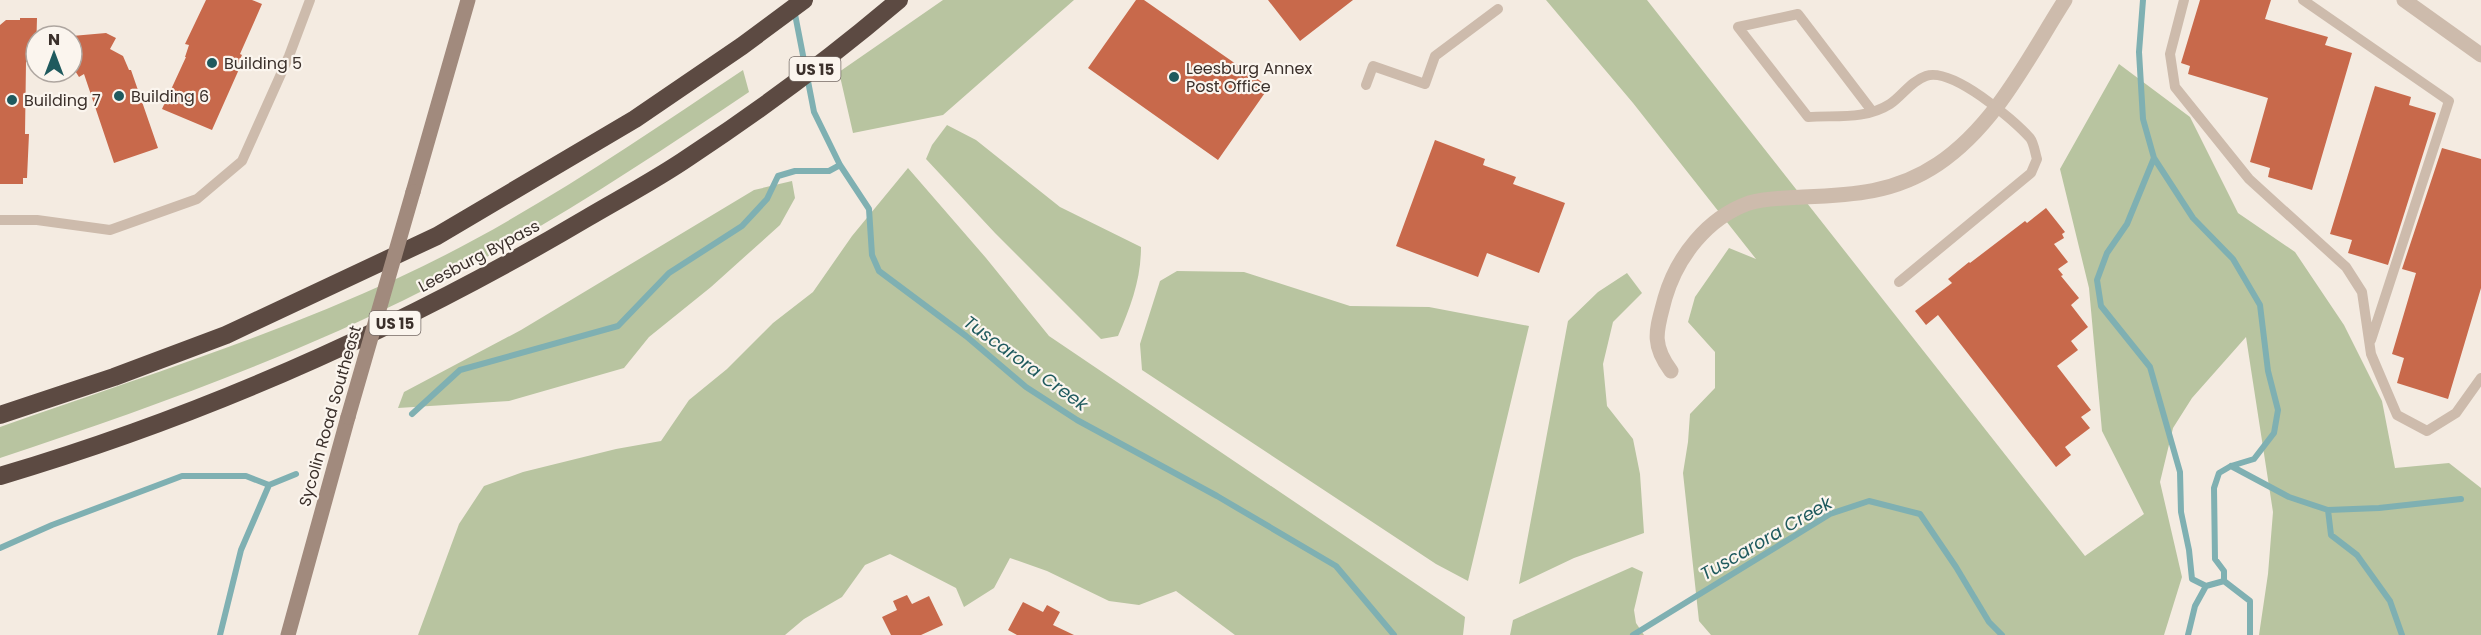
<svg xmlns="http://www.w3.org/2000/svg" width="2481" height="635" viewBox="0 0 2481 635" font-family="Poppins,sans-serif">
	<rect width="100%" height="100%" fill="#f4ebe1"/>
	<path fill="#b8c4a0" d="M943,0h131l-131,115 -90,18 -14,-61z
		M1546,0h101l438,556 59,-42 -42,-83 -13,-143 -29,-119 59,-105 71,53 48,96 57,39 49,73 38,76 13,67 54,-5 32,25v147h-222l9,-61 5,-62 -27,-175 -54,61 -19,30 -13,54 22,95 -18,58h-453l-12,-14 -16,-148 5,-31 2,-28 25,-26v-36l-27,-30 7,-25 34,-49 27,11 -123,-156z
		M743,70l6,22c-106,71 -211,141 -325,198 -136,69 -280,120 -424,168v-31c133,-47 270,-90 398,-149 122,-56 234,-134 345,-208z
		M947,125l29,15 84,67 81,40c0,32 -10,59 -23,89l-17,3 -106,-106 -69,-74 6,-14z
		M908,168l78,90 63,78 416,281 -2,18h-228l-59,-44 -37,14 -30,-4 -62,-30 -37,-13 -16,30 -30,19 -8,-19 -66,-34 -25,11 -23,32 -38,22 -19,16h-367l41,-111 25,-38 39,-14 93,-23 45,-8 28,-41 38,-31 46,-46 40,-31 39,-56z
		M792,181l3,17 -15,27 -69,62 -62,50 -25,31 -115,33 -111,7 6,-16 117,-62 233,-140z
		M1177,271l67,1 106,34 79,1 100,19 -61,255 -32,-17 -294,-194 -2,-26 20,-63z
		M1627,273l15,20 -29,29 -10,42 4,42 26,33 7,35 4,59 -70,25 -55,26 49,-263 30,-29z
		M1632,567l11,5 -9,38 2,13 8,12h-134l3,-15z"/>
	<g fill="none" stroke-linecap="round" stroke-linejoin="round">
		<path stroke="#7fb0b2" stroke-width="6" d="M2143,0l-4,52 4,67 11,39 39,60 40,41 27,46 8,66 10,39 -4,23 -20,26 -23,7 -12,7 -5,15 1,71 9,12v10l26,20v34
			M794,9l20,103 26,53 29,44 3,46 7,16 87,65 60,51 51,33 140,76 119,70 58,69
			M2154,158l-27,66 -20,29 -10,27 4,26 49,61 30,105 1,40 8,38 3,29 14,7 18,-5
			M412,414l48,-44 158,-44 51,-53 73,-47 25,-27 11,-23 17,-5h34l11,-6
			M2231,466l58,31 39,13 51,-2 82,-9
			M2328,510l3,25 26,20 33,46 12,34
			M0,548l52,-23 130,-49h64l23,9 27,-11
			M220,635l21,-85 28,-65
			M1633,635l197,-121 39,-13 51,13 36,53 33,55 13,13
			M2188,635l7,-29 11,-20"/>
	</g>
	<path fill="#c8694b" d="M206,0h46l10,4 -22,50 2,1 -5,11 3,1 -28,63 -50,-21 24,-52h-1l4,-12 -4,-1z
		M1136,0h8l125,87 -51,73 -130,-92z
		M1268,0h85l-53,41z
		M2200,0h71l-6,19 63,18 -3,8 27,8 -40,137 -44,-13 2,-9 -20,-6 18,-64 -80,-24 2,-8 -9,-3z
		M20,18h17l-1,36 -10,8 -1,72h4l-2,44h-4v6h-23v-159l6,-5h14z
		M106,33l10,5 -6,11 13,7 6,14h2l27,78 -44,15 -30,-89 -5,3 -7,-11v-30z
		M2375,86l36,11 -2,8 27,8 -48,152 -40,-12 4,-13 -22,-6z
		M1435,140l50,19 -2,6 33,12 -3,7 52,19 -26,70 -52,-20 -9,24 -82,-31z
		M2442,148l39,11v129l-33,111 -51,-16 7,-25 -12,-4 24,-81 -14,-4z
		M2046,208l19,24 -3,2 2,4 -10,6 14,18 -10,7 5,6 -2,1 18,22 -8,7 17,22 -17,14 7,9 -21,16 34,44 -10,7 9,11 -25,19 6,8 -15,12 -118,-152 -12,10 -11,-14 37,-28 -4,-4 21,-17 1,1 55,-42 2,2z
		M907,595l5,9 17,-8 14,29 -22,10h-30l-9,-18 15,-7 -4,-9z
		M1023,602l20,10 4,-7 13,7 -7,13 21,10h-57l-9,-5z"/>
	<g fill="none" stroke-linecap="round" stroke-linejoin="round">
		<path stroke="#cdbbac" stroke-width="10" d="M2184,0l-14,54 5,33 74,92 97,88 16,25 9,62 26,61 30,16 29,-18 25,-35
			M2303,0l146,101 -78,239
			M1366,85l7,-19 52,18 10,-28 63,-47
			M1872,111l-74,-97 -60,13 70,90c28,-2 57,3 82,-13 12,-8 21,-23 36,-28 26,-9 87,43 104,62 4,5 5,15 7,21l-6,14 -132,109
			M0,220h37l73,10 87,-31 45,-38 47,-105 21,-56"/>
		<path stroke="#cdbbac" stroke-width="15" d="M2404,0l77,55
			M1671,371c-21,-28 -14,-42 -6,-73 12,-41 42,-80 84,-95 17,-5 37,-5 54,-6 50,-2 92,-4 135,-33 58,-39 90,-106 127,-164"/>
		<path stroke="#a18a7d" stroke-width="15" d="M413,192l55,-192
			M288,635l60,-218"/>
		<path stroke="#5c4a42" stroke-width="18" d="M0,415l114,-38 112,-42 211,-99 198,-117 107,-73 62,-46
			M0,476c206,-61 403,-149 587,-258 34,-20 70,-39 102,-61 73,-48 143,-100 210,-157"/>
		<path stroke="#a18a7d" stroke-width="15" d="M348,417l65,-225"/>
	</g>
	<g fill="#1f5a5e" stroke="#fbf5ee" stroke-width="2">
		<circle cx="212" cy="63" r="6"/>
		<circle cx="1174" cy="77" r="6"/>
		<circle cx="119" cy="96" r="6"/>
		<circle cx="12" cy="100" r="6"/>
	</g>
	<g text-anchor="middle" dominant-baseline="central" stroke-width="4.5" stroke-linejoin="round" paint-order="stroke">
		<g fill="#fbf5ee" stroke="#756b66" stroke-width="1.5">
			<rect x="789.5" y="57" width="51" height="24" rx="4.5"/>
			<rect x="369.5" y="311" width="51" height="24" rx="4.5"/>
		</g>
		<g font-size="15" font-weight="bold" fill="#3b302b">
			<text x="815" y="69">US 15</text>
			<text x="395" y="323">US 15</text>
		</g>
		<g font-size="16" fill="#3b302b" stroke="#fbf5ee" text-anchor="start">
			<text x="224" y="63">Building 5</text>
			<text x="1186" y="68">Leesburg Annex<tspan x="1186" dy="18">Post Office</tspan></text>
			<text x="131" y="96">Building 6</text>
			<text x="24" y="100">Building 7</text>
		</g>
		<g font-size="16" fill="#3b302b" stroke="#fbf5ee">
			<text transform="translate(479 256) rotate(-28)">Leesburg Bypass</text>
			<text transform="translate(330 416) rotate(-74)">Sycolin Road Southeast</text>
		</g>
		<g font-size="18" font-style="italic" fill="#1f5a5e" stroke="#fbf5ee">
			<text transform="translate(1026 363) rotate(36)">Tuscarora Creek</text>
			<text transform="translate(1766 538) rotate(-30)">Tuscarora Creek</text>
		</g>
	</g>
	<g transform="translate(54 54)"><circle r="28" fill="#fbf5ee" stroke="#aea6a0" stroke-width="1.5"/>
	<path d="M0-4.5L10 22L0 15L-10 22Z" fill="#1f5a5e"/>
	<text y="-9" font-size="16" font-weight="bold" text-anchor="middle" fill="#3b302b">N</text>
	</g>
</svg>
